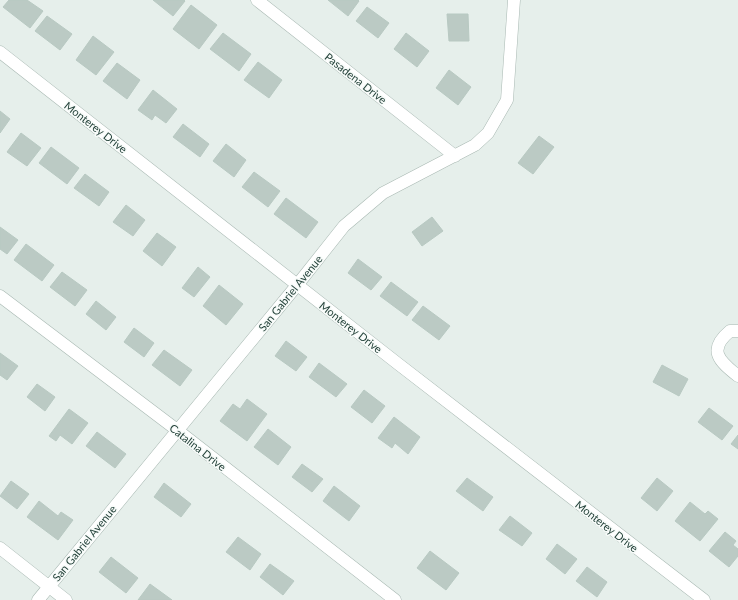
<svg xmlns="http://www.w3.org/2000/svg" width="738" height="600" viewBox="0 0 738 600" font-family="Lato,sans-serif">
	<rect width="100%" height="100%" fill="#e6efeb"/>
	<path fill="#bbcac4" stroke="#b8c9c2" d="M9,0h18l16,11 -13,17 -27,-21z
		M153,0h31l1,1 -12,15z
		M328,0h30l1,1 -11,15z
		M191,5l26,20 -18,24 -26,-20z
		M367,7l22,16 -11,15 -22,-17z
		M447,14h21l1,27h-20z
		M47,16l25,18 -12,16 -25,-19z
		M223,33l28,21 -12,17 -29,-22z
		M406,33l23,18 -12,16 -23,-18z
		M93,36l21,16 -18,23 -20,-15z
		M258,62l24,18 -13,18 -25,-18z
		M117,63l23,17 -13,19 -24,-18z
		M449,70l22,17 -13,18 -22,-17z
		M153,90l24,19 -11,14 -11,-8 -3,5 -14,-10z
		M0,111l10,8 -10,14z
		M183,124l26,20 -9,13 -27,-20z
		M21,133l20,15 -14,18 -20,-14z
		M539,136l15,11 -21,27 -15,-11z
		M226,144l20,16 -12,17 -21,-16z
		M51,147l28,21 -12,16 -28,-21z
		M254,172l26,19 -12,16 -26,-20z
		M85,174l24,18 -10,14 -25,-18z
		M286,198l32,24 -12,16 -32,-24z
		M126,205l19,15 -12,16 -20,-14z
		M432,217l11,14 -21,15 -10,-14z
		M0,227l18,13 -11,14 -7,-5z
		M157,233l19,14 -14,19 -19,-15z
		M26,244l28,21 -12,16 -28,-21z
		M358,259l24,18 -11,13 -23,-17z
		M198,267l12,10 -16,20 -12,-9z
		M62,272l25,18 -12,16 -25,-19z
		M391,282l27,20 -11,14 -27,-20z
		M219,285l24,19 -17,21 -23,-19z
		M96,301l20,16 -10,13 -20,-16z
		M423,306l27,20 -11,14 -27,-20z
		M134,328l20,15 -10,14 -20,-15z
		M286,341l21,16 -11,14 -21,-15z
		M164,350l28,20 -12,16 -28,-21z
		M0,353l18,13 -11,14 -7,-5z
		M319,363l28,21 -11,13 -27,-20z
		M662,365l26,14 -9,17 -26,-14z
		M37,384l18,13 -10,14 -18,-14z
		M364,390l21,16 -13,17 -21,-16z
		M247,399l20,15 -20,27 -27,-20 13,-17 7,5z
		M709,408l24,18 -11,14 -24,-18z
		M69,409l19,14 -16,21 -12,-9 -4,6 -7,-5z
		M394,417l26,20 -12,17 -13,-11 -3,5 -14,-10z
		M268,429l23,18 -13,18 -24,-18z
		M97,432l29,22 -11,14 -29,-22z
		M738,435v14l-7,-5z
		M302,464l21,15 -11,13 -20,-15z
		M467,478l26,19 -10,14 -27,-20z
		M657,478l16,13 -16,20 -16,-13z
		M11,481l18,13 -12,15 -17,-13z
		M164,483l27,21 -10,13 -27,-20z
		M334,486l26,20 -11,15 -26,-20z
		M39,501l19,15 3,-4 12,8 -15,20 -31,-23z
		M690,502l15,12 3,-3 10,8 -18,22 -25,-20z
		M510,516l22,17 -10,13 -23,-16z
		M725,532l11,9 -3,4 5,4v7l-9,11 -20,-16z
		M238,537l23,17 -11,16 -24,-18z
		M557,544l20,15 -12,15 -19,-15z
		M430,551l29,22 -13,17 -29,-22z
		M111,557l27,21 -12,15 -27,-21z
		M270,564l24,17 -11,14 -23,-18z
		M587,567l20,15 -10,15 -21,-16z
		M150,584l22,16h-34z"/>
	<g fill="none" stroke-linecap="round" stroke-linejoin="round">
		<defs>
			<path id="minor" d="M257,0l198,156
				M0,52l397,311 307,237
				M0,296l177,134 218,170
				M738,331h-8c-23,19 -11,30 8,45
				M0,548l66,52
				M38,600l260,-316 46,-58 39,-33 92,-48 13,-12 19,-33 7,-100"/>
		</defs>
		<use href="#minor" stroke="#a8b8b2" stroke-width="13"/>
		<use href="#minor" stroke="#fff" stroke-width="12"/>
	</g>
	<g text-anchor="middle" dominant-baseline="central" stroke-width="3" stroke-linejoin="round" paint-order="stroke">
		<g font-size="11" fill="#24423a" stroke="#f7fbf9">
			<text transform="translate(356 78) rotate(38)">Pasadena Drive</text>
			<text transform="translate(96 127) rotate(38)">Monterey Drive</text>
			<text transform="translate(290 293) rotate(-51)">San Gabriel Avenue</text>
			<text transform="translate(351 327) rotate(38)">Monterey Drive</text>
			<text transform="translate(198 447) rotate(38)">Catalina Drive</text>
			<text transform="translate(607 526) rotate(38)">Monterey Drive</text>
			<text transform="translate(84 543) rotate(-51)">San Gabriel Avenue</text>
		</g>
	</g>
</svg>
